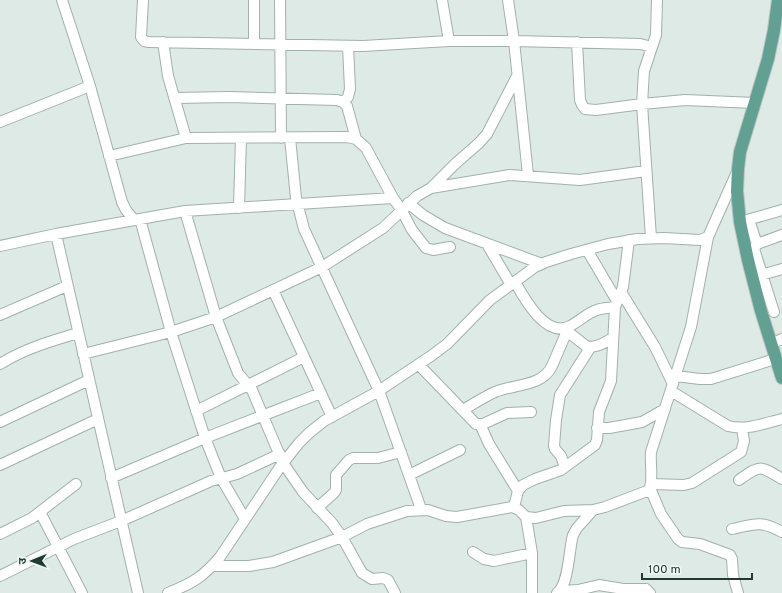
<svg xmlns="http://www.w3.org/2000/svg" width="782" height="593" viewBox="0 0 782 593" font-family="Overpass,'Noto Sans Devanagari',sans-serif">
	<rect width="100%" height="100%" fill="#deeae5"/>
	<g fill="none" stroke-linecap="round" stroke-linejoin="round">
		<defs>
			<path id="minor" d="M62,0l28,86 32,116 4,8 8,10
				M143,0l-2,37 3,4 5,1 214,4 86,-5h65l126,3 12,3
				M254,0v43
				M280,0l1,138
				M442,0l7,41
				M508,0l6,41 14,134
				M163,42l5,34 18,62
				M577,42l3,58 2,5 3,4 11,1 46,-6 43,-4 70,3
				M176,98l52,-1 109,3 6,2 4,4 9,33
				M343,102l5,-5 2,-8 -2,-43
				M0,122l90,-36
				M290,138l6,60 8,31 75,162 42,118
				M109,156l77,-18 161,-1 9,2 10,9 27,50 8,11 11,21 14,18 7,2 17,-3
				M431,188l24,-24 24,-21 8,-9 30,-58
				M408,203l15,12 22,13 97,36
				M239,208l2,-70
				M185,211l31,106 22,56 14,17 31,73 20,29 29,31 10,14 20,36 10,6 11,-1 5,2 7,13
				M140,219l31,113 34,106 16,40 24,41
				M749,220l8,24
				M740,222l42,-12
				M56,234l82,359
				M651,238l-9,-134 2,-33 12,-36 1,-35
				M487,244l24,41
				M0,246l56,-12 129,-23 208,-13
				M587,250l30,51
				M761,275l21,-6
				M515,282c9,16 31,57 55,44 10,-5 17,-13 27,-16 5,-2 12,-2 18,-3
				M273,290l59,127
				M621,292l34,55 18,37
				M774,312l-20,-63 3,-5 25,-9
				M0,315l67,-29
				M563,328l23,18c10,3 19,-4 27,-8
				M771,344l11,-5
				M83,354l88,-22 45,-15 106,-50 61,-39 34,-32 14,-8 79,-13 70,5 66,-9
				M0,364c24,-15 51,-23 78,-31
				M419,365l57,59h7l24,-11 24,-1
				M676,376l24,3h11l64,-20
				M671,391l57,35c18,5 37,-3 54,-7
				M463,410c10,-6 21,-13 32,-18 19,-8 47,-5 57,-26l15,-35
				M196,411l108,-54
				M0,422l89,-42
				M480,424l9,20 29,47
				M597,428h12l33,-6 23,-13
				M0,465l98,-46
				M565,467l-4,-11 -6,-7 -1,-3 2,-26 4,-25 30,-47
				M409,475l51,-25
				M111,478l94,-40 116,-45
				M739,480c21,-15 21,-15 43,-1
				M651,484l33,1 8,-2 49,-31 3,-11 -2,-13
				M650,488l11,26 17,25 4,3 18,2 30,11 2,4 1,16 5,18
				M514,507l4,-16 5,-6 12,-6 26,-9 34,-25 2,-5 2,-28 12,-31 4,-74 8,-20 6,-47
				M317,508l17,-15 2,-3v-15l13,-15 4,-2h25l23,-6
				M40,512l42,81
				M526,517l6,36v40
				M732,529c23,-5 28,-9 50,3
				M0,534l32,-16 44,-34
				M473,552l11,7 10,2 38,-8
				M212,566h37l24,-4 69,-25 25,-13 40,-13 21,-1 18,6 11,1 55,-10 7,3 7,7 10,1 28,-7 29,-1 12,-3 42,-16 3,-3c3,-12 0,-24 1,-36l40,-125 17,-90
				M0,576l74,-37 47,-18 90,-40 26,-7 43,-20
				M560,591l18,-1 21,-5 24,4h23l4,4
				M168,593c25,-10 35,-16 52,-36l60,-90 19,-24 10,-10 15,-12 53,-29 54,-36 16,-12 43,-44 45,-33 11,-5 25,-8 37,-10 30,-5 26,-1 36,2 8,-3 29,-65
				M557,593c12,-8 12,-45 16,-58l4,-7 16,-18"/>
			<path id="major" d="M778,0l-4,30 -6,29 -28,93 -2,17 -1,22 3,31 8,38 13,51 21,67"/>
		</defs>
		<use href="#minor" stroke="#a1b1ac" stroke-width="12"/>
		<use href="#major" stroke="#bcc4c2" stroke-width="14"/>
		<use href="#minor" stroke="#fff" stroke-width="10"/>
		<use href="#major" stroke="#62a092" stroke-width="12"/>
	</g>
	<g transform="translate(32 561) rotate(269)" stroke="#eef7f3" stroke-width="3" paint-order="stroke">
	<path d="M0-3L7 15L0 10L-7 15Z" fill="#203933"/>
	<text y="-6" font-size="11" font-weight="bold" text-anchor="middle" fill="#203933">उ</text>
	</g>
	<path d="M642 573v6h110v-6" fill="none" stroke="#203933" stroke-width="2"/>
	<text x="648" y="573" font-size="12" fill="#203933" stroke="#eef7f3" stroke-width="3" paint-order="stroke">100 m</text>
</svg>
